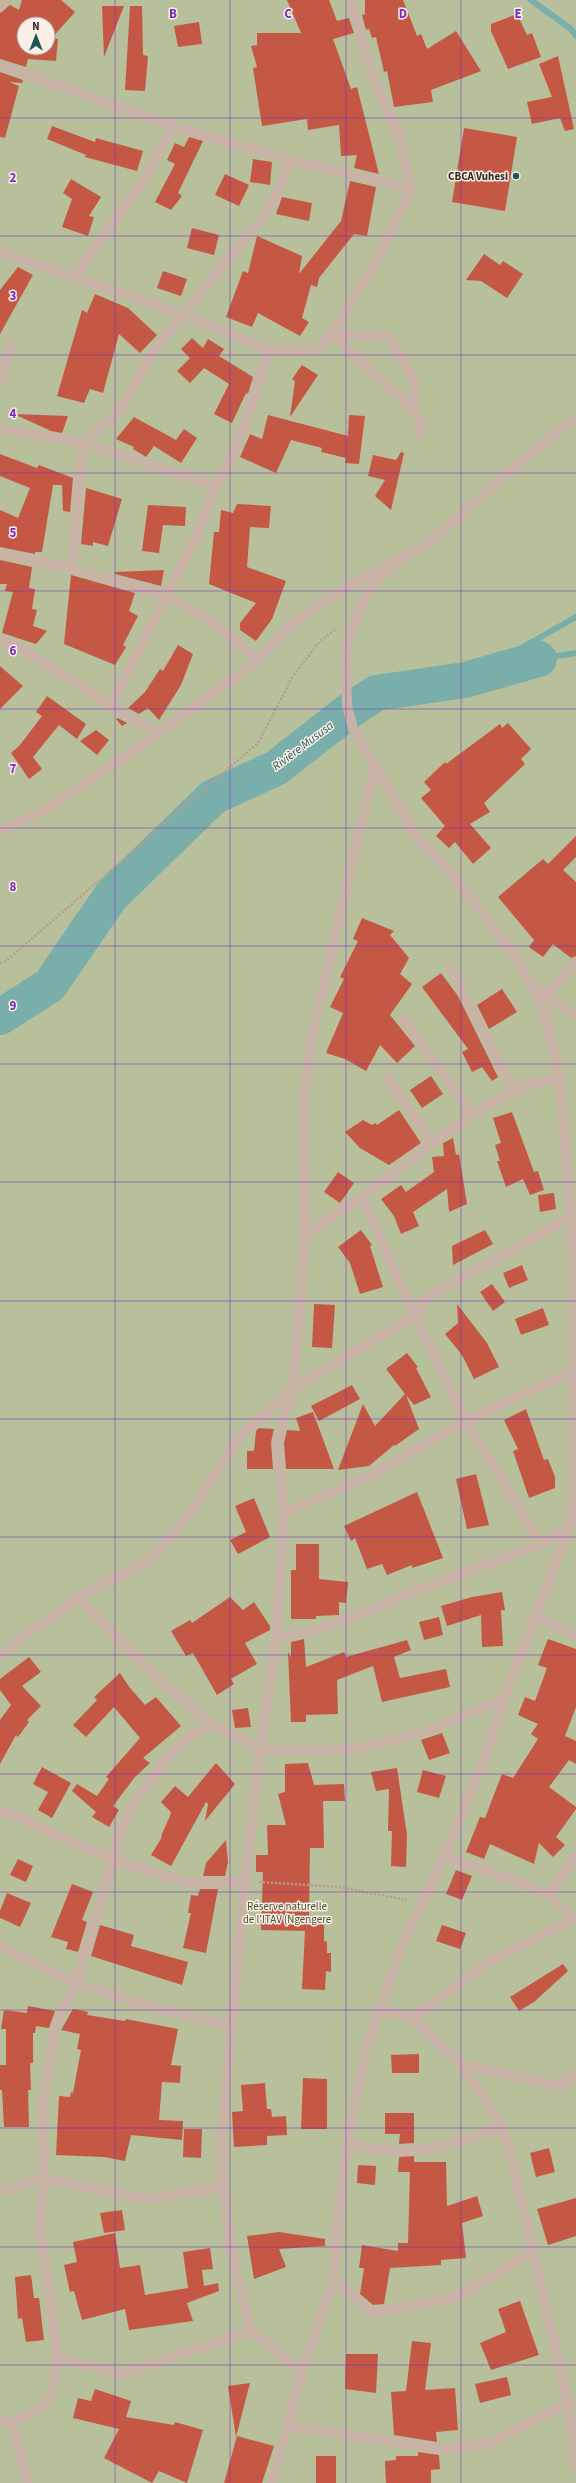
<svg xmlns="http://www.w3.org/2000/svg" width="576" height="2483" viewBox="0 0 576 2483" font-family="'Source Sans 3',sans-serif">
	<rect width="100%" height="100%" fill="#f1e4da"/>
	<path fill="#b7c09b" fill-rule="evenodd" d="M0,0h576v2483h-576zM24,24h24v24h-24z"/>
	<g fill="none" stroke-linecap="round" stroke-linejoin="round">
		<path stroke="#7aaeab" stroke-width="6" d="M531,0l40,29 5,7
			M539,659l37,-6
			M465,680l111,-63"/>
		<path stroke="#7aaeab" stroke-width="36" d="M0,1017l50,-32 61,-89 102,-99 63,-29 73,-57 27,-18 89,-13 74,-21"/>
	</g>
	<path fill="#c45845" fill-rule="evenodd" d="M22,0h39l14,12 -24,27h7l-2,22 -28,-2 -2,8 -26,-8v-46l10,-8 9,5zM24,24h24v24h-24z
		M287,0h42l8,21 12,-3 5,15 -21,6 18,50 6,-2 22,87 -25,-6 3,-13 -16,1 -2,-31 -31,5 -1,-11 -45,7 -9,-58 4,-1 -6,-21 6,-1v-12h44z
		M365,0h38l14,36 4,-2 6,15 29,-18 25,40 -50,19 2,12 -39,5 -7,-36 -3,1 -8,-35 -4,1 -3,-9 -3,1 -4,-15 3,-1z
		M102,6h22l-20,51z
		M130,6h12l1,49 5,1 -3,35 -20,-1z
		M517,14l10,21 5,-2 9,24 -33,12 -17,-38v-7z
		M199,22l3,22 -24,3 -4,-21z
		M558,56l16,73 -9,2 -5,-13 -28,6 -5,-22 25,-5 -13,-33z
		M0,72l23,8 -1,3 -13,-1 10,4 -14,52 -5,-1z
		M52,126l43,16 1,-4 47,13 -6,20 -52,-14 1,-2 -39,-16z
		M464,128l53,9 -12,74 -53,-9z
		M189,137l14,4 -25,52 4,3 -11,14 -16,-8 20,-38 -8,-4 8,-17 9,4z
		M253,159l19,3 -2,23 -20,-3z
		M225,174l24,11 -10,21 -24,-11z
		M71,179l30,18 -12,19 5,1 -6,19 -26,-9 10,-28 -9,-6z
		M350,181l26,6 -9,49 -13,-2 -35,44 -2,9 -6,-2 -9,33 7,4 -9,14 -42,-23 -6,14 -26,-10 17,-46 5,2 9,-37 45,20 -3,18 42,-53z
		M282,197l30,6 -3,18 -33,-7z
		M192,228l27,7 -5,20 -27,-7z
		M484,254l16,11 3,-4 20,13 -16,24 -26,-17 -15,-1z
		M18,267l15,8 -33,59v-44z
		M163,271l24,8 -6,17 -24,-8z
		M95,294l33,14 29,27 -17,18 -21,-19 -16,59 -13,-4 -6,14 -27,-7 25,-86 5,3z
		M192,338l11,10 5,-9 16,10 -5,7 34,21 -5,17 -2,-1 -14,30 -18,-9 15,-30 -25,-16 -14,15 -13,-12 13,-13 -9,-9z
		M302,365l16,10 -28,42 5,-36 -3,-2z
		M14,414l54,2 -6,17 -11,-2z
		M268,415l80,21 1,-21 16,1 -6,48 -14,-1 1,-5 -25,-6 1,-4 -31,-8 -15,33 -36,-16 10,-23 12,5z
		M134,417l42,23 8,-11 13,9 -16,25 -27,-17 -8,11 -13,-8 1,-2 -18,-8z
		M401,452l3,1 -13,57 -16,-14 10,-16 -17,-4 5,-21 23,5z
		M0,454l37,14 2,-3 34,13 -3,34 -7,-1 -1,-26h-9l-11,67h-7v2l-35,-7v-37l18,8 12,-30 -30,-12z
		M86,488l36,11 -14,47 -15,-4v4l-12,-2z
		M237,504l34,2 -2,22 -19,-1 -3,40 39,14 -14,38 -16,22 -16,-11v-7l16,-20 -47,-19 5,-52h5l2,-22 12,3z
		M148,505l38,2 -1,19 -22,-1 -4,28 -17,-2z
		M0,560l32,7 -3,21 6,1 -3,20 5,1 -4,16 14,5 -11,13 -34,-11 11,-41 -8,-1 2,-7h-7z
		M164,570l-3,16 -46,-12v-2z
		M71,575l64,18 -6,18 9,5 -15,29 3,2 -11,18 -51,-21z
		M178,645l15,9 -12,31 -22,35 -11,-12 -9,6 -11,-6 17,-16 15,-23 3,2z
		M0,666l23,20 -23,23z
		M47,696l39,28 -9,15 -18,-14 -26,32 9,12 -13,10 -18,-26 9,-8 22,-29 -6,-4z
		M118,718l9,5 -5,3 -6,-7z
		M508,723l23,26 -10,10 4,5 -41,39 6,9 -20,12 21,24 -18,16 -18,-22 -6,6 -13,-12 9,-10 -24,-28 10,-8 -7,-8 21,-20 1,2 54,-40 2,4z
		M96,730l13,10 -12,15 -17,-14z
		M576,836v21l-13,13 13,12v74l-5,2 -18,-14 -10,13 -14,-10 5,-7 -36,-43 45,-38 5,5z
		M362,918l32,13 -4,4 19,23 -9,16 12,10 -22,31 25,31 -18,17 -17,-18 -14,26 -21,-12 -19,-6 17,-40 -13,-6 14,-28 -4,-2 18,-36 -5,-2z
		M441,973l17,23 40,81 -6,4 -10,-14 -10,5 -10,-20 6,-3 -46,-62z
		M502,989l15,23 -28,17 -12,-24z
		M431,1076l12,18 -21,14 -12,-18z
		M399,1110l22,33 -32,22 -29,-17 -15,-16 18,-12 9,5 3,-2 2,2z
		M512,1112l22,60 4,-1 6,19 -14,5 -7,-16 -17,8 -9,-26h3l-5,-16 6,-2 -8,-25z
		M453,1138l3,17 3,-1 8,50 -18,8 -2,-23 -34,23 6,14 -18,8 -7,-18 -13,-17 20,-14 5,7 28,-20 -2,-15 12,-1 -1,-13z
		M338,1172l16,11 -14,20 -16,-11z
		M554,1193l2,16 -16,3 -2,-17z
		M361,1230l11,15 -2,1 13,41 -23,7 -10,-31 -12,-16z
		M485,1230l8,14 -40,21 -1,-19z
		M522,1265l6,15 -19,8 -6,-15z
		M492,1284l13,18 -12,9 -13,-19z
		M314,1304l21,1 -3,43 -20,-1z
		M457,1304l30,39 12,24 -25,12 -12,-24 -17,-21 13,-11z
		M543,1308l6,17 -28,10 -6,-16z
		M407,1353l11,14 -2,1 15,29 -17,8 -8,-10 13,34 -24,17 -1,-1 -25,21 -31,4 25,-66 12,22 30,-32 -19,-25z
		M352,1385l8,14 -41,22 -8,-15z
		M526,1409l18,51 4,-1 7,18v11l-26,10 -16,-47 5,-2 -14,-29z
		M313,1412l21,57h-48l-2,-26 3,-13 13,1 -4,-13z
		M259,1428l15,1 -3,13 2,27h-26v-18h7l2,-20z
		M476,1474l13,51 -22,4 -11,-50z
		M417,1492l26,66 -31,10v-3l-25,10 -5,-11 -15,5 -12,-31 -4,3 -7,-15z
		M254,1498l16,39 -32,17 -8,-14 16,-8 -11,-26z
		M296,1544h23v35l29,3 -2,21 -7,-1v13l-23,1v3h-25v-49h5z
		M502,1592l3,18h-4l2,36 -21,1 -1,-32 -34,11 -6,-20 31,-9z
		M230,1597l13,13 11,-8 16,24v4l-25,13 12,21 -26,15 3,5 -17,11 -24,-42 -7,3 -15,-25 19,-11 2,3z
		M439,1617l4,18 -19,5 -5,-18z
		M304,1639l2,28 38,-15 2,5 61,-17 4,10 -17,7 6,21 46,-9 4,18 -68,15 -9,-36 -36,14 1,34 -32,1v7h-15l-3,-70 3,5v-15z
		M548,1639l28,10v58l-11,29 11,5v23l-7,-4 -20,27 27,20v2l-20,28 9,8 -12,12 -14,-14 -5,21 -44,-20 -6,15 -18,-7 14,-35 5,1 17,-44 11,4 25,-39 -7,-5 7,-10 -20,-9 7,-18 10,4 12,-33 -9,-3z
		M29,1657l12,15 -19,14 19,20 -14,14 2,2 -11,15 -2,-2 -16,29v-44l11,-15 -11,-15v-11z
		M120,1673l10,15 15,17 11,-8 25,29 -38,32 7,5 -15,14 -22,29 6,4 -10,17 -17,-10 4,-5 -24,-21 5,-7 20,12 12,-17 -3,-2 34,-39 -26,-31 -28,30 -13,-12 24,-25 -3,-3z
		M248,1708l3,19 -16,1 -3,-18z
		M442,1733l8,20 -21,7 -8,-20z
		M216,1763l19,21 -30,37 3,-17 -2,-2 -35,64 -20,-11 11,-18 -1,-1 9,-20 1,-4 -10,-10 14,-16 13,11z
		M308,1763l6,22 30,-1 1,17h-22l1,47h-14l-1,72 15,1v20l3,1v11h4v19l-5,-1 -1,19 -23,-1 3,-58 -44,-1 2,-58h-7v-17h12l-1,-30h19l-8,-31 7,-2v-28z
		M42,1767l29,16 -19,35 -14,-8 10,-18 -15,-8z
		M397,1768l10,67 -1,32 -15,-1 1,-35h-4l1,-42 -13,2 -5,-19z
		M423,1770l23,6 -7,22 -22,-6z
		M226,1840l2,22 -3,14h-22l3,-13z
		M18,1859l15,7 -7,16 -16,-7z
		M456,1870l16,6 -10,24 -16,-6z
		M72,1884l21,8 -11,28 5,2 -9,30 -12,-3 2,-7 -17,-5z
		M200,1889h18l-12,64 -23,-5 8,-35h-3l3,-18 7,1z
		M7,1893l24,10 -11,24 -20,-9v-7z
		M100,1925l34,10 -3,11 57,16 -6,23 -91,-29z
		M442,1925l24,8 -6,16 -24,-8z
		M563,1964l5,7 -34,31 -15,9 -9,-14z
		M28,2006l27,5 -6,17 -13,-2 -1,7h-2v30h-3l1,27h-3l1,37h-25l-2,-37h-2v-25h6v-36h-5l3,-19 23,3z
		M73,2009l15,3 -1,3 38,6 1,-2 52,10 -7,36 10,1 -1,17 -18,-1 -3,38 24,1 -1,19 -51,-5 -6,26 -21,-4 -48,-2 3,-59 11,1 1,-5 2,1 8,-43 -4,-1 3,-15 -19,-4z
		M419,2054v19h-27l-1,-18z
		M303,2078l24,1v50h-26z
		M265,2083l2,26h4l1,8 14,-1 1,19 -20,1v9l-33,2 -2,-35 11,-1 -2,-26z
		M385,2113h29v30l-15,1 1,-10h-15z
		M184,2129h18l-1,29 -18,-1z
		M549,2148l6,24 -19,5 -6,-24z
		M414,2156v6h32l1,44 30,-10 6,20 -21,7 4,35 -25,2v5l-51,3 -6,36 -11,1 -13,-11 4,-26h-5l3,-23 36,6v-8h10l2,-71h-12l1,-15z
		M358,2165l18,1 -1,19 -18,-2z
		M576,2198v38l-28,9 -11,-36z
		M122,2210l3,20 -21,3 -4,-20z
		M279,2232l46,7v7l-46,3 7,18 -32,12 -7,-43z
		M115,2233l5,35 20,-3 5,30 43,-7 -5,-36 27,-4 3,21 -11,1 2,16 14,-3 1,8 -32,12 6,18 -64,9 -4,-21 -43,11 -8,-29 -4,1 -6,-27 13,-3 -4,-20z
		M31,2275l3,23h5l5,42 -18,2 -4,-24 -4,1 -3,-42z
		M520,2301l19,54 -48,15 -11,-27 26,-11 -8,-23z
		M412,2341l19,2 -6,47 30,-2 3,42 -22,2 1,10 -43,-7 -3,-43 15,-1z
		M346,2354h32l-2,39 -31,-4z
		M507,2377l4,18 -31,8 -5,-19z
		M250,2383l-14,54 -8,-51z
		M95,2389l36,12 -5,16 48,8 1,-3 28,8 -16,53 -28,-12 -7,12 -48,-25 15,-29 -46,-11 5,-20 13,3z
		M237,2436l37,10 -12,37h-38z
		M418,2452l21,3 1,14 -9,1v13h-45l-1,-22 11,-1v-4h22z
		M316,2456h20v27h-20z"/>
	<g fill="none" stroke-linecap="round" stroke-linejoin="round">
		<path stroke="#b59d91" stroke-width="2.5" stroke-dasharray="2 2" stroke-linecap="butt" d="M0,963l6,-2 252,-218 35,-67 28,-36 15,-11
			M259,1882l80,5 68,13"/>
		<path stroke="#c9b3a6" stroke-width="10" d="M351,0l21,74 27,61 12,53 -33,70 -46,76 58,3 25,46 -2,27
			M0,7l5,-7
			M0,65l173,61 117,34 121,28
			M0,252l185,63 84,35h47l16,-16 81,76 9,16 -3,8
			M74,277l72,-100 27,-51
			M0,381l11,-35
			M0,429l83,14 133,43
			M0,553l72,16 95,26 45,27 46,38
			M72,569l11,-126 38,-33 33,-60 112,-137 15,-28 9,-25
			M0,639l22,10 89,57 48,27
			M111,706l85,-169 20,-51 24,-46 29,-90
			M0,831l47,-22 112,-76 99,-73 31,-34 60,-41 80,-42 84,-75 63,-51
			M450,967l64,125
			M533,988l43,28
			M545,996l31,-34
			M404,1019l68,96
			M388,1078l44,65
			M362,1197l53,119 51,105 75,123
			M305,1235l57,-38 70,-54 49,-34 50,-26 29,-4
			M284,1513l89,-39 93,-53 107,-50
			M77,1597l81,82 27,22 25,23 30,14 20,12h83l23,-3 58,-15 80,-33
			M535,1616l41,20
			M276,1639l44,-10 47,-18 56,-23 118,-44 29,-19
			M0,1656l29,-24 32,-20 16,-15 71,-35 44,-51 46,-73 55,-50 122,-72 11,-18 145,-81
			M0,1811l17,5 40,20 57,24 74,23 57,-1
			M444,1857l61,20 44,18 25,24
			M549,1895l27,-39
			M0,1946l76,37 71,23 83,20
			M380,2010l32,8 50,47 40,62 8,25 58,251 8,65
			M412,2018l74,-54 90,-46
			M462,2065l97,21 17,-11
			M347,2142c52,20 105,3 155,-15
			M0,2191l43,-12 104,20 77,-12
			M334,2279l38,34 85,-16 77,-46
			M58,2358l-18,-130 4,-65 -2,-59 14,-80 20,-41 48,-161 16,-27 27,-37 22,-20 21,-14
			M302,2371l-51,-40 -21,-86 -8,-70v-44l23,-249 15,-132 16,-111 8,-126 -7,-71 16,-54 12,-153 -1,-141 9,-62 61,-264
			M0,2422c18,0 38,-9 49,-24 5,-7 7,-30 9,-40l64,16 129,-43
			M12,2422l16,61
			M288,2426l154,23 44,-4 82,-42h8
			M272,2483l30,-112 32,-92 3,-56 10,-81 19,-93 35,-101 43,-91 37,-89 23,-69 66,-174 3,-25 1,-204 -3,-79 -11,-138 -15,-66 -28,-55 -68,-87 -32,-34 -64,-109 -6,-22 -1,-48 2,-16 10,-29 13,-28 36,-29"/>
	</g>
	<path fill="none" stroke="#7b2cbf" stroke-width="1" stroke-opacity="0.55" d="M115,0v2483M230,0v2483M346,0v2483M461,0v2483M0,118h576M0,236h576M0,355h576M0,473h576M0,591h576M0,709h576M0,828h576M0,946h576M0,1064h576M0,1182h576M0,1301h576M0,1419h576M0,1537h576M0,1655h576M0,1774h576M0,1892h576M0,2010h576M0,2128h576M0,2247h576M0,2365h576"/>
	<circle fill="#1d5654" stroke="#f9efe6" stroke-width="1.5" cx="516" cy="176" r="4"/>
	<g text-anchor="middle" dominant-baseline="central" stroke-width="3" stroke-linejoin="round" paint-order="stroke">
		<g font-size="11" font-weight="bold" fill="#352a27" stroke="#f9efe6" text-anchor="end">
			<text x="508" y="176">CBCA Vuhesi</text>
		</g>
		<g font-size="11" fill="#48532b" stroke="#f9efe6">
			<text x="287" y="1906">Réserve naturelle<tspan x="287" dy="13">de l'ITAV (Ngengere</tspan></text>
		</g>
		<g font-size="12" font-style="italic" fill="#1d5654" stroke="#f9efe6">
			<text transform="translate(303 746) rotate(-37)">Rivière Mususa</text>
		</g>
	</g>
	<g font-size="13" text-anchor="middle" font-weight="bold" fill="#7b2cbf" stroke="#f9efe6" stroke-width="3" stroke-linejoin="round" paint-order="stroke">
		<text x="173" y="18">B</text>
		<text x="288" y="18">C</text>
		<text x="403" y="18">D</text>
		<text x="518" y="18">E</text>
		<text x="13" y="182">2</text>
		<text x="13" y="300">3</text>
		<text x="13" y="418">4</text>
		<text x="13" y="537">5</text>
		<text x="13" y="655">6</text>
		<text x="13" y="773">7</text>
		<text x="13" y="891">8</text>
		<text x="13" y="1010">9</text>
	</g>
	<g transform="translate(36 36)"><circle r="19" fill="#f9efe6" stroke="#aba09a"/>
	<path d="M0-3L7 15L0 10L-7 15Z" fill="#1d5654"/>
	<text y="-6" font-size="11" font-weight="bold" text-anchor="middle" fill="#352a27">N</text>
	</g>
</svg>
